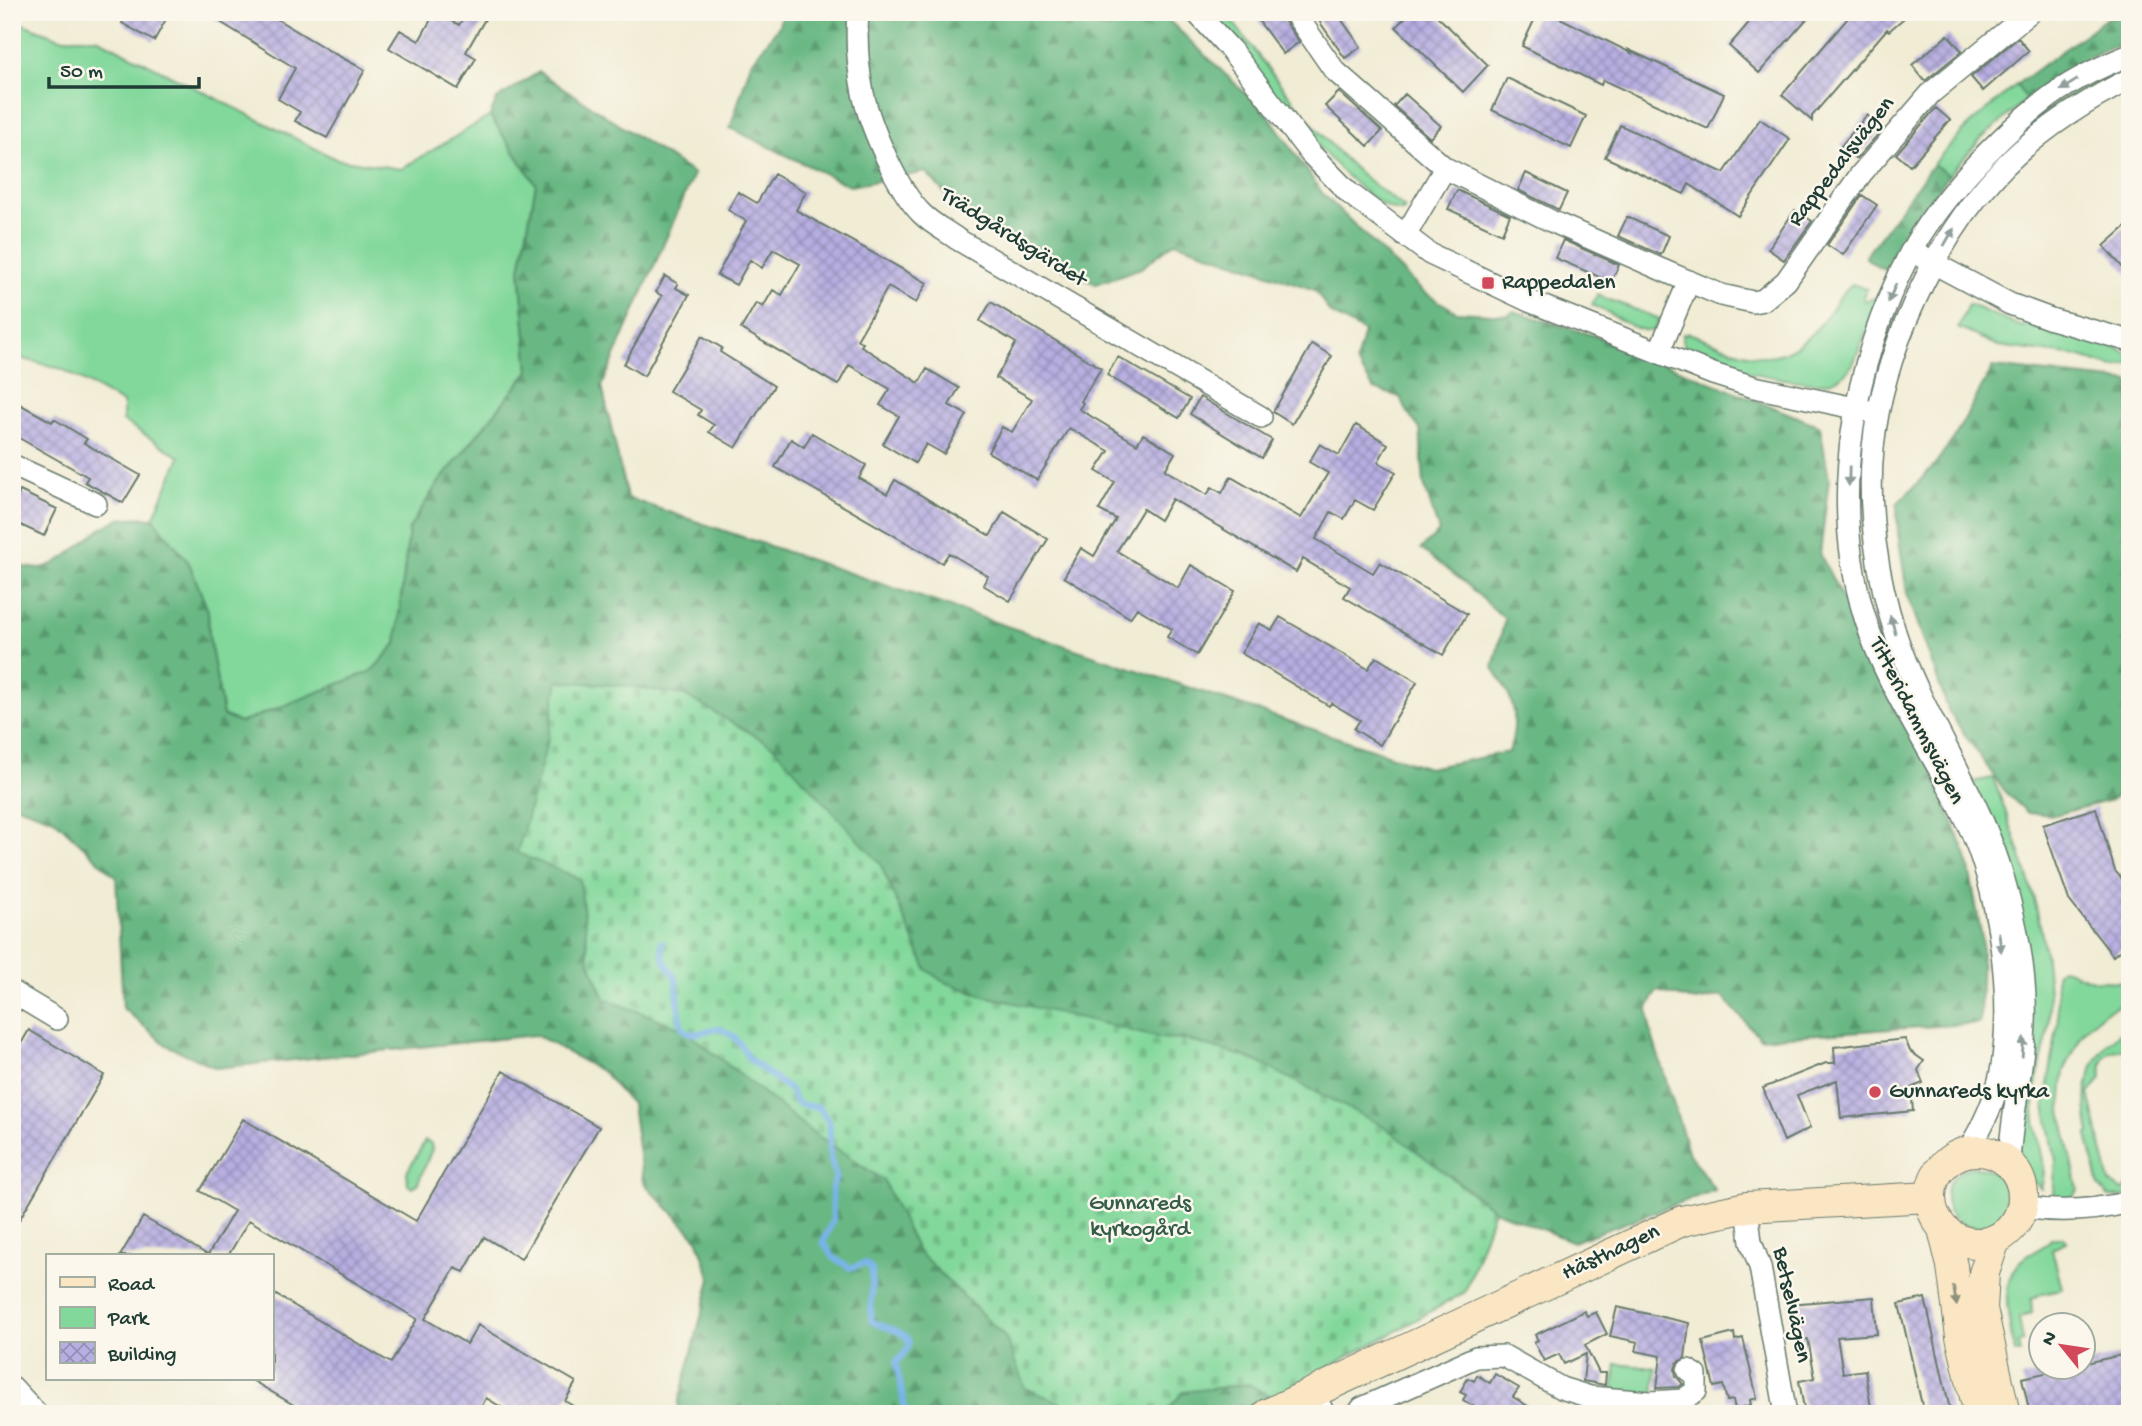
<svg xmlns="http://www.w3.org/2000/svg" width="2142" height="1426" viewBox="0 0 2142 1426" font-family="'Gochi Hand',sans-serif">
	<defs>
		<pattern id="forest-firs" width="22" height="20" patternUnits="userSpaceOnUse" patternTransform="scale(1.75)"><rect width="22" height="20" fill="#69b883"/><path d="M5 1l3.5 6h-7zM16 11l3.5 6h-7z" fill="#56976c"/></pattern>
		<pattern id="cemetery-stones" width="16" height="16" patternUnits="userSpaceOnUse" patternTransform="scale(1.75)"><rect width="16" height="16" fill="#82d89b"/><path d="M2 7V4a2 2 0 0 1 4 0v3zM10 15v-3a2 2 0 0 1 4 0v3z" fill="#70ba86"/></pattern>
		<pattern id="building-cross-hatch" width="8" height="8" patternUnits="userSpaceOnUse" patternTransform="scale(1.75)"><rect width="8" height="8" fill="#b7aee1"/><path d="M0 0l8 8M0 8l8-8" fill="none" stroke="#948fb7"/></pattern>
	</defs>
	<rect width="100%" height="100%" fill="#fbf7ec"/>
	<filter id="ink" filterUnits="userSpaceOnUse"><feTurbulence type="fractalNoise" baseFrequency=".0143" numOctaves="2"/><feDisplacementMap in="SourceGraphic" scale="14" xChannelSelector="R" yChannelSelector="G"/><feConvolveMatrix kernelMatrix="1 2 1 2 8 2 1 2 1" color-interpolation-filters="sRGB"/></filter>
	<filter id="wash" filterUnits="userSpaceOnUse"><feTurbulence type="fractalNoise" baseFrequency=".00686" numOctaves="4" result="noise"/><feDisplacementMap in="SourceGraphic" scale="28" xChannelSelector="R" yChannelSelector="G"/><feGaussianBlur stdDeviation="1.57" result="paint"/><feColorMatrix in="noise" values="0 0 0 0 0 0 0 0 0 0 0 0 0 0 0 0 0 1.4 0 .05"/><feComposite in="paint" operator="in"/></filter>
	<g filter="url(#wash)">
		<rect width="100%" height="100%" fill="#f1ecd4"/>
		<path fill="#82d89b" stroke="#508a68" stroke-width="2" d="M1227,14c40,53 79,108 127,154 16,15 34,27 51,40l-2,3c-41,5 -158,-154 -186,-190z
			M12,20l48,18h37l239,121 65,10 89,-53 46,68 -16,85 9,102 -93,115 -27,43 -13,115 -24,27 -132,52 -17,-8 -14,-79 -1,-25 -19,-48 -36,-45 27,-61 -57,-36v-18l-61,-34 -50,-13z
			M2130,62v11l-85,48 -5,-4 16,-14z
			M2016,85l11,14 -46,40 -32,36 -16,-11 37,-40z
			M1852,284l15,5 -4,7 1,5 16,-4 -27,67c-6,9 -14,16 -25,18 -26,4 -115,-16 -137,-29 -5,-4 -7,-8 -9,-13l1,-6 5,-1c52,17 85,45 130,-6 12,-13 20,-32 34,-43z
			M1597,295l63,24 -7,12c-23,0 -40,-19 -61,-26z
			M1968,304l54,23 5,-3 88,23 15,7v10l-16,3 -37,-11 -79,-10 -40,-18z
			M1993,778c30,79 59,157 56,243 -2,30 -16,58 -15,89 0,28 16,51 7,79l-14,-15 -8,-21 -47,-371z
			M2061,968l34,13 35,1v17l-25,13 -20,17 -21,42 -3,40 17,78c-4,11 -14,14 -24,9l-1,-5 3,-32 -11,-56 13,-83 -2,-48z
			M2130,1026v21c-21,5 -31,5 -28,30l-13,17 21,89 13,8 7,-9v14l-21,1 -10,-11 -12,-51 3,-2c-10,-45 -1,-82 40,-107z
			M425,1141l6,3 1,5 -14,34 -6,4 -4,-3 -1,-12z
			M1946 1197a30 30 0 1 1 60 0a30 30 0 1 1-60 0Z
			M2062,1237l5,4 -15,8 10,40 -20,4 -11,6 1,14 -13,5 4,23 -5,2 2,10h-5c-5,-30 -19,-73 9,-95 8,-7 21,-10 27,-19z
			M1616,1364l40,4 -2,29 -41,-4z"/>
		<path fill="url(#forest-firs)" stroke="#447a5c" stroke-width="2" d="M782,12h378l109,104 54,78 100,98 34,20 50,3 7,-4 81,25 225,90 9,53 -9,75 65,130 46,84 36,89 15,81 -2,85 -220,15 -38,-42 -26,5 -39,-10 -9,17 2,21 39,125 26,36 -142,52 -79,-32 -42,-33 -200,-118 -65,-19 -28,-2 -175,-42 -42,-15 -16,-12 -46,-106 -196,-168 -59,-9 -67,-5 -11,63 33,135 9,81 16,39 77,29 126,101 75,51 34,70 89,88 20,50 140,24 17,-20 66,-8 22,13 -28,17h-559l-6,-9 33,-126 -14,-41 -54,-56 -11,-77 -29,-33 -67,-37 -320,33 -50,-23 -43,-37 -7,-131 -62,-58 -42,-15v-239c9,1 20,4 28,3 28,-4 52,-40 80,-49 9,-3 23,-1 33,-1l36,45 19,48 1,25 14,80 17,7 132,-52 24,-27 13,-115 27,-43 93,-115 -9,-102 16,-85 -46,-68 7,-17 42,-27 155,102 -92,212 25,112 801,270 81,-16c11,-37 5,-53 -16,-84l12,-49 -40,-36 -44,-34 18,-17 -15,-48 -4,-55 -11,-14 -9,-18 -26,-8 -18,-27 8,-30 -34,-19 -15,-23 -140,-48 -34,26 -45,16 -55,-26 -78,-44 -37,-42 -76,14 -120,-58 21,-65 28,-37z
			M2130,13v27l-35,14 -68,45 -11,-14 91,-67z
			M1933,164l16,11 -24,33 -36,63 -11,-4 -13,-10z
			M1993,367l137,15v402l-19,16 -56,15 -27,-2 -23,-21 -56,-80 -42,-119 -9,-60 -1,-29 35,-36 22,-30z"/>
		<path fill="url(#cemetery-stones)" stroke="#508a68" stroke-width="2" d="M558,681l68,5 58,9 89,51 107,117 46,106 16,12 42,15 97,22 78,20 28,2 65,19 131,67 111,84 -29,82 -76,43 -118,62 -22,-13 -66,8 -17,20 -102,-8 -39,-16 -19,-50 -89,-88 -34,-70 -75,-51 -126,-101 -77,-29 -16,-39 -9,-81 -63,-26 30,-109z"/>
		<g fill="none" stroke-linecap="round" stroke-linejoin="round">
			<path stroke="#78b3e9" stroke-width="6" d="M662,942l1,16 13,21 5,46c8,16 24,5 38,3l14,8 7,8 9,15 41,31 6,12 6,3 17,2 11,17v32l6,21 -4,11 1,32 -10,22 10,15 17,11 15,-5 7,7 -1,51c19,10 58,12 25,41l10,52"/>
		</g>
		<g id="blocks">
			<path fill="url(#building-cross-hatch)" d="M128,12h42l-16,29 -32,-18z
				M204,12h61l68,41 32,17 -38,68 -32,-17 5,-9 -22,-13 17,-31z
				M435,12l24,13 8,-13h6l12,7 -19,33 10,6 -18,31 -69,-41 11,-18 19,11z
				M1252,12h26l21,30 -16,12z
				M1325,12h11l25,35 -16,11 -28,-40z
				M1410,12h23l55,53 -25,27 -67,-65z
				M1538,12h10l83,41 -2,-3 95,44 -16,35 -105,-49 -2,5 -79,-39z
				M1758,12h55l-54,61 -30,-27z
				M1853,12h58l-22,19 -2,-2 -75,87v5l-30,-26z
				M1948,35l14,16 -37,30 -13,-16z
				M2018,38l11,13 -46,40 -12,-14z
				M1507,78l79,38 -15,32 -79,-38z
				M1339,92l43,39 -14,15 -43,-40z
				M1405,94l36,32 -11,12 -36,-32z
				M1936,108l14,12 -40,46 -14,-12z
				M1867,115l16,14 -27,30 -15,-13z
				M1760,119l30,20 -52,77 -49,-32 -5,10 -79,-37 15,-32 104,48z
				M1526,173l41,20 -8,17 -41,-20z
				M774,174l32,18 -10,18 131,73 -11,20 -28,-16 -31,53 6,3 -2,3 58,37 8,-14 32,19 -10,17 18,10 -23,39 -18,-10 -11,19 -32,-19 16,-28 -19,-11 10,-16 -41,-24 -11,20 -97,-56 15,-26 7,4 10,-17 9,5 18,-31 -27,-15 -11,19 -12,-8 -14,25 -19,-10 29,-54 -18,-11 10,-18 19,11z
				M1457,190l53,25 -8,19 -54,-25z
				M1862,195l15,10 -34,50 -16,-10z
				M1795,210l17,11 -28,39 -16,-11z
				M1627,217l42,19 -8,19 -43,-19z
				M2130,223v53l-26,-30z
				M1563,240l56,25 -8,17 -56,-24z
				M665,276l13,8 -2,4 13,7 -45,81 -20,-12 38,-68 -6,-4z
				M991,302l110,66 -20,33 2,2 -4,6 58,35 6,-10 32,19 -10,17 42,25 5,-8 10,6 9,-16 70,41 27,-45 -19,-11 11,-18 19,11 17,-30 32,19 -10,18 18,10 -23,38 -18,-10 -11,19 -13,-7 -15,27 57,34 7,-11 87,52 -24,41 -99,-58 6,-10 -47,-28 -7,13 -124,-73 -12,21 -17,-11 -26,42 61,37 13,-23 44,26 -38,64 -30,-18 5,-8 -35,-21 -7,10 -66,-41 17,-29 13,8 22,-37 -17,-9 16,-28 -19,-11 13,-20 -40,-23 -32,52 -49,-28 14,-25 10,5 20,-33 -36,-21 20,-35 -36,-22z
				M702,336l20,12 -2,4 54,34 -38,62 -27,-16 5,-7 -16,-10 3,-5 -32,-19z
				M1312,344l20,12 -40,68 -19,-12z
				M1118,357l72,42 -11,19 -72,-43z
				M1200,397l72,43 -10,18 -72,-44z
				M12,400l40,22 2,-3 33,20 -3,4 56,32 -17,28 -38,-21 3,-5 -76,-43z
				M812,433l54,32 -7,13 28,16 8,-14 95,56 14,-24 44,27 -38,62 -27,-16 5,-9 -39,-23 -7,10 -167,-96 16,-28 13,8z
				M20,491l37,18 -13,27 -32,-15v-13z
				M1280,617l88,52 8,-12 41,25 -37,63 -26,-16 6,-9 -29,-17 -2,3 -88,-53 18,-30 13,7z
				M2096,808l19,63 15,17v54l-17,14 -44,-56 -26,-75z
				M29,1030l75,45 -92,157v-173z
				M1905,1039l5,12 14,10 -6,9 5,13 -12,5 2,23 -72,7 -4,-38 -40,15 13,33 -26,13 -21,-53 63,-25h9l-1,-16z
				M503,1071l96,56 -78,132 -37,-22 -20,35 -9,-4 -30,51 42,25 11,-19 98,57 -11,19 21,13h-73l-27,-16 -8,16h-169l-59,-35h21v-87l120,71 26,-44 -168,-99 -21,36h-108l23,-39 65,38 26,-44 -34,-20 43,-72 173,102z
				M1874,1297l3,37 -40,3 6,36 22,-3 7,44h-67l-6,-33 16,-3 -7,-39 -16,2 -3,-37z
				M1925,1298l26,116h-27l-25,-110z
				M1617,1307l72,16 -4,35 -8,5 -2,6 1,7 7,8 -4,3 -22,1 4,-32 -25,-5 2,-9 -28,-6z
				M1584,1311l3,5 9,-4 11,22 -22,11 14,28h7l-1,12 -22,-4 3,-27 -22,10 -5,-10 -15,7 -10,-19 4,-2 -3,-5z
				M1734,1333l1,7 8,-2 14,60 -7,2 1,5 -16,4 -2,-9 -6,1 -4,-16 -9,2 -11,-46z
				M2130,1353v61h-100l-8,-36 51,-11h9v-3z
				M1495,1374l24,14 -6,9 28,17h-54l-24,-14 3,-5 -6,-3 8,-14 6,3 3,-6 13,8z"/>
		</g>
	</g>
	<g filter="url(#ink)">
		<use href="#blocks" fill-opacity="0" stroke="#687a6c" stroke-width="2"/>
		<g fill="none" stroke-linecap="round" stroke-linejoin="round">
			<defs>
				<path id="street" d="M858,12c-2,26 0,56 5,81 7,33 35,98 59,121 10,10 24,17 35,25l304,178
					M1196,12l35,38 79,103 39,40 81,61 99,47 184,73 41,13 115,24
					M1294,12l40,58 111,98 106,53 109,48 61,26 32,7 10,-2 23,-19 75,-107 70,-81 99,-81
					M1405,236l40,-68
					M1922,257l88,47 41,15 79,22
					M1659,352l30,-71
					M12,465l84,39
					M12,992l45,27
					M1967,1152c15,-24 28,-51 34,-80 13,-74 -2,-185 -35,-252 -32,-67 -79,-130 -101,-202 -37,-120 -12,-255 45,-365 28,-52 85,-113 132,-150 26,-21 57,-36 88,-48
					M2009,1163c2,-46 14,-92 16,-139 2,-47 -8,-99 -21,-144 -24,-86 -80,-160 -108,-245 -19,-58 -29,-126 -23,-187 9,-93 60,-205 124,-274 38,-41 83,-70 133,-95
					M1747,1207l4,35 9,25 26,147
					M2022,1207c38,6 71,4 108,-5
					M12,1387l25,27
					M1313,1391l11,23
					M1358,1414l4,-6 114,-51 28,-1 57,32 29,9 60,5 33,-2 13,-9v-16l-8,-5"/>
				<path id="secondary" d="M1931 1197a46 46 0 1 1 92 0a46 46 0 1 1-92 0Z
					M1943,1229l9,37 9,71 18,77
					M1995,1240l-11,33 -2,36 23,105
					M1267,1414l415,-193 65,-14 183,-10"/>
			</defs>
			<use href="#street" stroke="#687a6c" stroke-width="24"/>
			<use href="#secondary" stroke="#687a6c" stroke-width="32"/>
			<use href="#street" stroke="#fff" stroke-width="21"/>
			<use href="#secondary" stroke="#fbe6c4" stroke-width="30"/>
		</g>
		<defs><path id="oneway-solid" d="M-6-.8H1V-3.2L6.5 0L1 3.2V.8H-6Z" transform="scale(1.75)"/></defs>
		<g fill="#8f9e9a">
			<use href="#oneway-solid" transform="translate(2069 85) rotate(148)"/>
			<use href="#oneway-solid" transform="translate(1949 237) rotate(-60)"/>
			<use href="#oneway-solid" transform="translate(1892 293) rotate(113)"/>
			<use href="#oneway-solid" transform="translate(1849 476) rotate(91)"/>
			<use href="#oneway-solid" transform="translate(1893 625) rotate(-106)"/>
			<use href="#oneway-solid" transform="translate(2000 942) rotate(83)"/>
			<use href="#oneway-solid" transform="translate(2023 1047) rotate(-85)"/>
		</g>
		<use fill="#8d927c" href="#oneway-solid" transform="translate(1955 1296) rotate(81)"/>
	</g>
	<g fill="#d1495b" stroke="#fbf7ec" stroke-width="2.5">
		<rect x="1481" y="276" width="14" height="14" rx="3.5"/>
		<circle cx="1875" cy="1092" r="7"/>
	</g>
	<g text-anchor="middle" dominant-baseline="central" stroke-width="5" stroke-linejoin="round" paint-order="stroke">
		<g font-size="23" fill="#1f3d34" stroke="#fbf7ec">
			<text transform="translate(1842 162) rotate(-52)">Rappedalsvägen</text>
			<text transform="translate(1013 238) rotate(32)">Trädgårdsgärdet</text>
			<text transform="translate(1916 721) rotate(63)">Titteridammsvägen</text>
			<text transform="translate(1611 1253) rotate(-25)">Hästhagen</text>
			<text transform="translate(1791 1305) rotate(78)">Betselvägen</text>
		</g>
		<g font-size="23" fill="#1f3d34" stroke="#fbf7ec" text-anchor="start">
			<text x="1502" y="283">Rappedalen</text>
			<text x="1889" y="1092">Gunnareds kyrka</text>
		</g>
		<g font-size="23" fill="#335c49" stroke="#fbf7ec">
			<text x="1140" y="1204">Gunnareds<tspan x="1140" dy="26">kyrkogård</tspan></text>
		</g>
	</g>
	<rect width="2142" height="1426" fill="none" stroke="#fbf7ec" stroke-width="42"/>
	<rect x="46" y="1254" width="228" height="126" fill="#fbf7ec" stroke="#a3ada2" stroke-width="2"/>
	<rect x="60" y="1277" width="35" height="10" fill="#fbe6c4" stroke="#a3ada2" stroke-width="2"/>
	<text x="108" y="1290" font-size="21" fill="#1f3d34">Road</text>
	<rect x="60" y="1307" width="35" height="21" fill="#82d89b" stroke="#a3ada2" stroke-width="2"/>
	<text x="108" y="1324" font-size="21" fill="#1f3d34">Park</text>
	<rect x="60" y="1342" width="35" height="21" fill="url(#building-cross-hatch)" stroke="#a3ada2" stroke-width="2"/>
	<text x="108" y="1360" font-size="21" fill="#1f3d34">Building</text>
	<g transform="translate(2062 1346) rotate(300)"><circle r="33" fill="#fbf7ec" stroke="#a3ada2" stroke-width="2"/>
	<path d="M0-5L12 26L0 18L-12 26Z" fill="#d1495b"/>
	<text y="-10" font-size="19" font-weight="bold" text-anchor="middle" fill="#1f3d34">N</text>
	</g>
	<path d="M49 77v10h150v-10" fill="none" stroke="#1f3d34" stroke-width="3.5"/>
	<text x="60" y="77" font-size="21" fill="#1f3d34" stroke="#fbf7ec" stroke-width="5" paint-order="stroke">50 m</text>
</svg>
